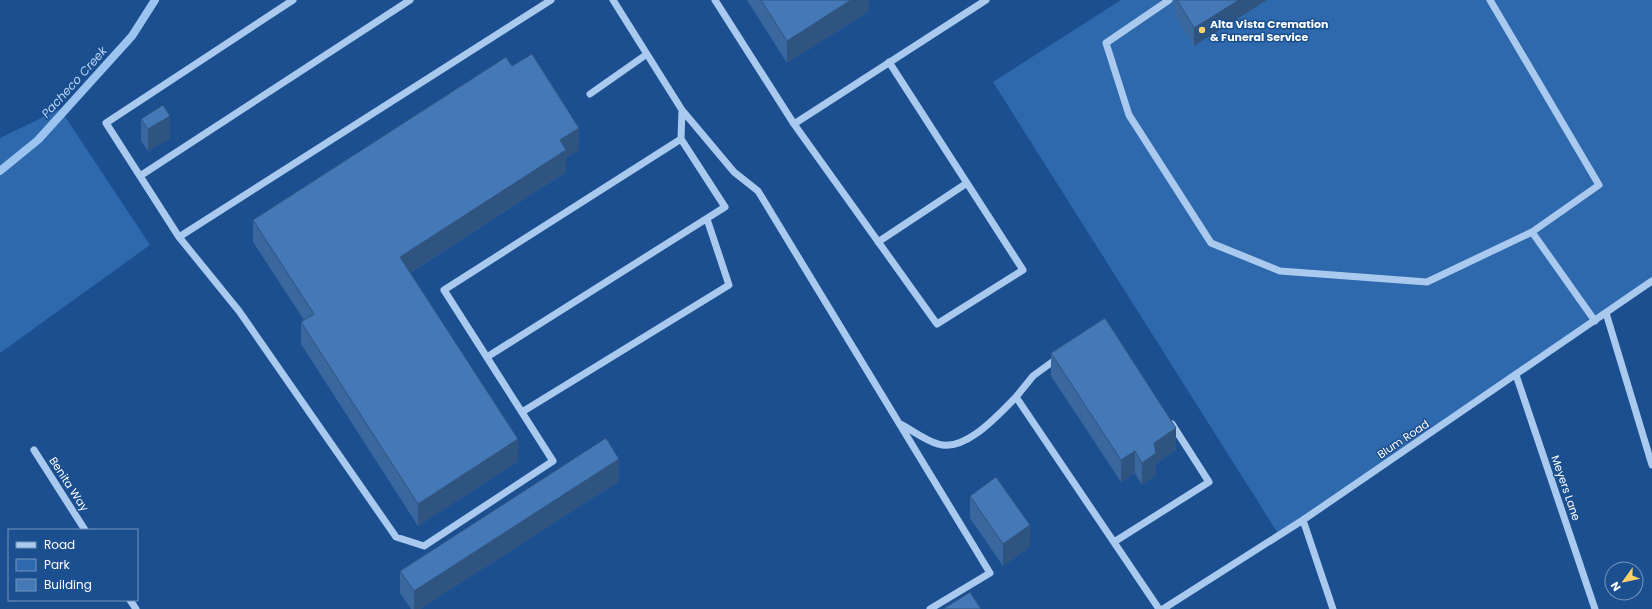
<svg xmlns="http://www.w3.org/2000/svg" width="1652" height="609" viewBox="0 0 1652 609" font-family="Poppins,sans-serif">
	<rect width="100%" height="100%" fill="#1b4f8f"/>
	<path fill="#2e69ad" d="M1121,0h531v281l-373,254 -286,-453z
		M60,109l90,136 -150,108v-215z"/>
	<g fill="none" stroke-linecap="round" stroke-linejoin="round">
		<path stroke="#9cc4f0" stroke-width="8" d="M0,171l38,-31 94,-104 23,-36"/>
		<path stroke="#a9c9ee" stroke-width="7" d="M293,0l-187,123 73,114 60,74 157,226 28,9 129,-85c-36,-57 -73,-114 -109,-171l237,-151 44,68 -238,150
			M613,0l69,110 -1,29
			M715,0l79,124 192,-124
			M1169,0l-63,43 23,72 82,128 69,28 147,11 105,-50
			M1490,0l109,185 -67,47 63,89
			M590,94l57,-40
			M682,110l52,62 24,19 232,382 -60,36
			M794,124l143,200 86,-54 -134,-208
			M140,176l270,-176
			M179,237l372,-237
			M878,242l89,-59
			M1606,313l46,152
			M1059,357l-26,19 -17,21 143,212
			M1516,375l79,234
			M522,412l207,-127 -22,-66
			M900,424c12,6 26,17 38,20 27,9 61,-30 78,-47
			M34,450l51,80
			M1303,520l30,89
			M1114,542l95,-60 -37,-58
			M130,600l6,9
			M1163,609l140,-89 349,-239"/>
	</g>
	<path fill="#3a679d" d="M747,0h122v11l-82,52z
		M1174,0h93l-73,46 -20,-32z
		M512,66l67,84 -13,8v14l-156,101 108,188 -100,65 -117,-182v-22l3,-2 -51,-78v-22z
		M141,119l29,19 -22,13 -7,-10z
		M1051,353l125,97 -20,14v12l-14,9 -7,-12 -14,9 -70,-106z
		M619,481l-199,128h-9l-11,-16v-22z
		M970,496l60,51 -27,19 -33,-48z"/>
	<path fill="#305480" d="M851,0h18v11l-82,52v-22z
		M1239,0h28l-73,46v-18z
		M170,116v22l-22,13v-22z
		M579,128v22l-13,8v14l-166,107v-22l160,-117z
		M1176,428v22l-20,14v12l-14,9v-22l12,-20z
		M518,439v22l-100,65v-22z
		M1135,451v22l-14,9v-22z
		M619,459v22l-199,128h-6v-18z
		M1030,525v22l-27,19v-22z"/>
	<path fill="#4478b7" stroke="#305480" d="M761,0h90l-64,41z
		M1177,0h62l-45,28z
		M532,54l47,74 -19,12 6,10 -166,107 118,182 -100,65 -117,-182 13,-8 -61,-94 253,-163 6,9z
		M163,105l7,11 -22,13 -7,-10z
		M1105,318l71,110 -22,15 2,10 -14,10 -7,-12 -14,9 -70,-107z
		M606,438l13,21 -205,132 -14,-20z
		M996,477l34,48 -27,19 -33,-48z
		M970,592l11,17h-38z"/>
	<circle fill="#ffd166" stroke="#1b4f8f" stroke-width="1.5" cx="1202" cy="30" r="4"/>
	<g text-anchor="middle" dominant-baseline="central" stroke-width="3" stroke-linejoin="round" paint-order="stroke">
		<g font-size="11" font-weight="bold" fill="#fff" stroke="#1b4f8f" text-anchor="start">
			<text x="1210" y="24">Alta Vista Cremation<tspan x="1210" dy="13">&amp; Funeral Service</tspan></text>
		</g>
		<g font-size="11" fill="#fff" stroke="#1b4f8f">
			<text transform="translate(1403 439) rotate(-34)">Blum Road</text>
			<text transform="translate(69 484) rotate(57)">Benita Way</text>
			<text transform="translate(1566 488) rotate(71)">Meyers Lane</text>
		</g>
		<g font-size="12" font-style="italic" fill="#b5d3f5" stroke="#1b4f8f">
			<text transform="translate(74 82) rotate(-48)">Pacheco Creek</text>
		</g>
	</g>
	<rect x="8" y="529" width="130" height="72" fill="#1b4f8f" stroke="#7695bc"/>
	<rect x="16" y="542" width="20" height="6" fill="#a9c9ee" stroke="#7695bc"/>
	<text x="44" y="549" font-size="12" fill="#ffffff">Road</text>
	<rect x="16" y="559" width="20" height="12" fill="#2e69ad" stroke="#7695bc"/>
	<text x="44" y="569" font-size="12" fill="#ffffff">Park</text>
	<rect x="16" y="579" width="20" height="12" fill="#4478b7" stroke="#7695bc"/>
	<text x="44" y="589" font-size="12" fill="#ffffff">Building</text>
	<g transform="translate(1624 581) rotate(237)"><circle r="19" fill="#1b4f8f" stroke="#7695bc"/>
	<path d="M0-3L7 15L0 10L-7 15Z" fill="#ffd166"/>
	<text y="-6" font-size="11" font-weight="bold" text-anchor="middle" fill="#ffffff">N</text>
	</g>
</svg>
